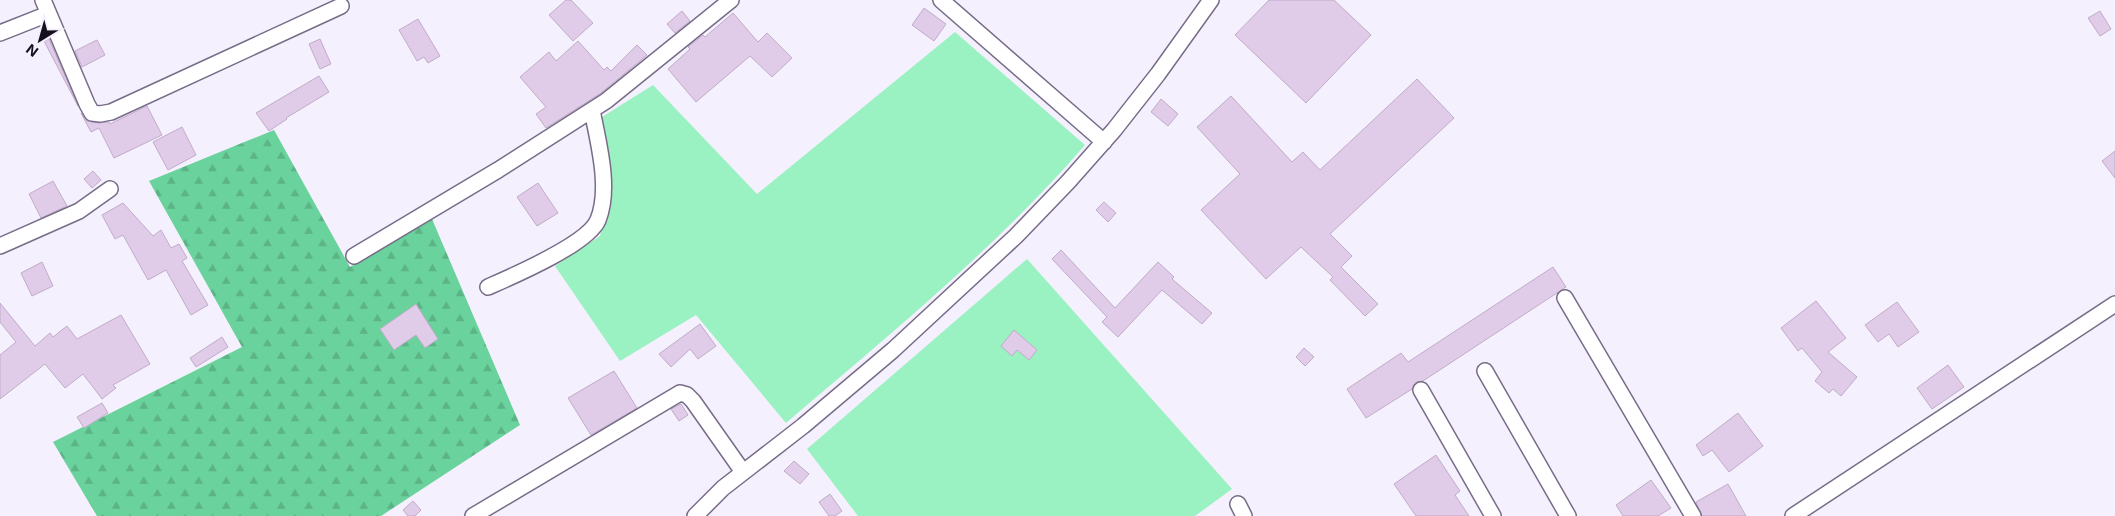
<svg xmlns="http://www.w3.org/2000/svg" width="2115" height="516" viewBox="0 0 2115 516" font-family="Inter,sans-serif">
	<defs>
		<pattern id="forest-firs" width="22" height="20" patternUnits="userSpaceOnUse" patternTransform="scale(1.25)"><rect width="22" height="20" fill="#6ad29c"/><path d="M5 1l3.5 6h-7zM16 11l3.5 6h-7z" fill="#5bb386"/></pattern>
	</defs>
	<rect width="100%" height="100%" fill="#f5f0fd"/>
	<path fill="#9af1c1" d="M955,32l130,113c-89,103 -195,189 -299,278l-90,-108 -76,46 -65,-95 45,-30 10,-45 -8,-74 51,-32 104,109z
		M1027,259l205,230 -37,27h-337l-51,-67z"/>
	<path fill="url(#forest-firs)" d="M274,130l76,137 82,-48 88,206 -139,91h-284l-44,-74 189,-95 -93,-166z"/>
	<path fill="#e0cbe8" stroke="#c0acc8" d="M566,0h5l22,23 -20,18 -24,-26z
		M1269,0h65l37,35 -65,68 -71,-68z
		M924,8l22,16 -12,17 -22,-16z
		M682,11l8,10 -15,12 -8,-9z
		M2100,11l11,18 -11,7 -12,-18z
		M733,13l25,29 9,-9 25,25 -20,19 -22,-21 -54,46 -28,-33 22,-20 -2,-2 15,-12 2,2z
		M418,19l22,37 -12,7 -4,-6 -7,4 -18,-31z
		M49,39l29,67 -34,-65z
		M320,39l11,25 -11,5 -11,-25z
		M97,40l8,15 -23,12 -7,-16z
		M578,41l26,29 3,-3 4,4 26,-26 10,10 -46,38 -55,35 -10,-14 10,-7 -26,-30 29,-25 7,9z
		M319,76l10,16 -43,26 1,1 -18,12 -13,-18z
		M1417,79l37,39 -124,116 22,22 -11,11 37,37 -13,12 -35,-36 3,-3 -32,-30 -35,32 -65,-69 39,-36 -43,-47 34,-31 61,66 11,-10 17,18z
		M1161,99l17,15 -10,12 -17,-14z
		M147,106l15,29 -48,23 -15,-30 -8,4 -10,-19 6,8 12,2 10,-1 1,2z
		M182,127l14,28 -28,15 -15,-28z
		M2115,151v27l-13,-17z
		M93,171l8,9 -9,8 -8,-9z
		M53,181l14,25 -26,12 -12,-24z
		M538,183l20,30 -21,13 -20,-29z
		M1104,202l12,11 -8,9 -12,-12z
		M123,203l30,33 8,-6 10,18 8,-4 8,14 -5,3 26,44 -17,10 -25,-45 -18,10 -25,-45 -8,4 -13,-24z
		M1061,250l54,58 43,-46 16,15 -2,2 40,34 -10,11 -40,-34 -44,47 -16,-15 5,-5 -55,-58z
		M42,262l11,24 -21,10 -11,-23z
		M1553,267l13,20 -143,94 -7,1 -4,7 -46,29 -19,-29 54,-36 7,9z
		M1816,301l30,37 -18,14 29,25 -16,19 -8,-7 -4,4 -14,-12 7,-9 -20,-24 -4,3 -17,-23z
		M1897,302l22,30 -21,15 -9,-13 -11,8 -13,-17z
		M0,303l35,43 15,-13 3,4 14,-11 10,13 44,-24 29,49 -37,21 3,3 -14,11 -19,-25 -18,14 -20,-24 -45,35v-44l16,-13 -16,-20z
		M416,304l22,35 -13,9 -9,-13 -22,15 -14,-21z
		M700,324l16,22 -18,13 -8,-10 -19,18 -12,-13z
		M1014,330l23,20 -8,10 -12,-10 -5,6 -11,-10z
		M222,337l6,10 -32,20 -6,-9z
		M1304,348l10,9 -9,9 -9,-9z
		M1948,365l16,22 -32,22 -15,-21z
		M614,371l23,37 -46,27 -23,-37z
		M102,403l6,10 -24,15 -7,-11z
		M681,404l7,11 -9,6 -8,-12z
		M1738,413l25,33 -34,26 -17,-22 -9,6 -7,-11z
		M1436,455l24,36 -5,4 14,21h-53l-22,-32z
		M794,461l15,13 -9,10 -16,-13z
		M1651,480l20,28 -13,8h-35l-7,-11z
		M1728,484l18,32h-44l-6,-14z
		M830,494l12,17 -7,5h-6l-10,-14z
		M413,501l8,9 -6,6h-7l-5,-6z"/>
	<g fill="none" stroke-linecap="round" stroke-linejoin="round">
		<defs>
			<path id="minor" d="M43,0l44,104 5,9 8,1 11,-2 230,-106
				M941,0l163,142
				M0,33l48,-19
				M0,246l79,-35 31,-22
				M354,256l144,-86 108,-69 125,-101
				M488,287c25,-11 100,-43 110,-67 13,-32 0,-78 -6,-110
				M1565,298l128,218
				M1485,371l83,145
				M1421,390l72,126
				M1238,504l6,12
				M473,516l207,-123 7,2 6,6 50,71
				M695,516l28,-28 80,-62 90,-76 123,-114 52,-54 46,-52 44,-56 53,-74
				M1793,516l322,-212"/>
		</defs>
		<use href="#minor" stroke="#776c88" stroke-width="18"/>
		<use href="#minor" stroke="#fff" stroke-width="15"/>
	</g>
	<g transform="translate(40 40) rotate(217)" stroke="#f5f0fd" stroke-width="4" paint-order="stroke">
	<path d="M0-4L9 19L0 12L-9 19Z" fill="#15101b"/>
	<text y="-8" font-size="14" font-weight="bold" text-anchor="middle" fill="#15101b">N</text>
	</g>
</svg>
